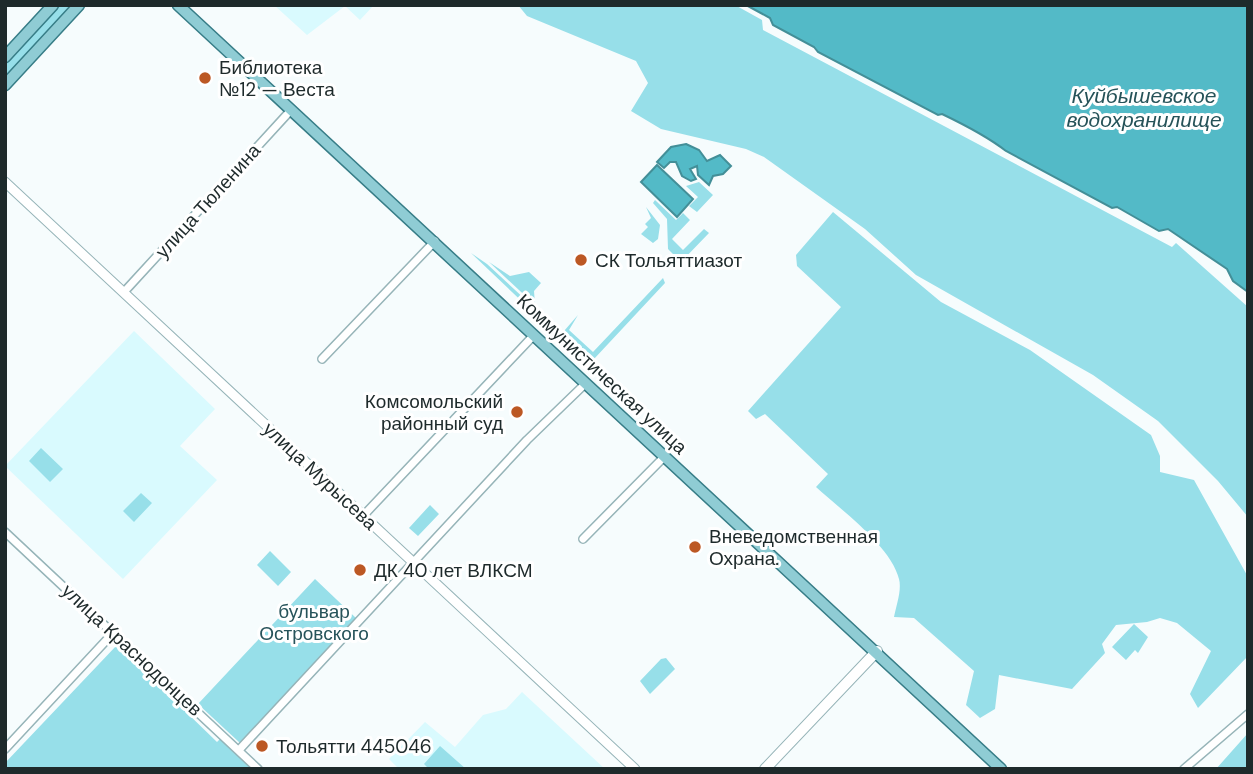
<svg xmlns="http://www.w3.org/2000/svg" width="1253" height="774" viewBox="0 0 1253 774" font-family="'DM Sans',sans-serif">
	<rect width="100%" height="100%" fill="#f6fcfd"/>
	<path fill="#d9fafe" d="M274,5h100l-14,15 -15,-14 -38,29z
		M134,331l81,78 -35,37 37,34 -94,99 -118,-113z
		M522,692l83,77h-206l-10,-10 36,-37 30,25 28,-32 23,-6z"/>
	<path fill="#97dfe9" d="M58,5h16l-69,75v-18z
		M518,5h217l27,15 1,10 409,217 4,-4 72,64v210l-30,-36 -60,-60 -65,-46 -177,-100 -51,-46 -101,-72 -18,-8 -85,-20 -30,-18 17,-28 -12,-22 -109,-45z
		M699,182l14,13 -16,17 -8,-6 9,-9 -12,-11z
		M655,200l21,20 7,-7 7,7 -18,19 11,11 21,-21 5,4 -28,29 -13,-13 -1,-30 -14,-16z
		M646,207l14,18 -2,14 -5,4 -12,-9 7,-7 -3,-3 6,-6z
		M833,212l108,90 89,48 121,85 9,21v16l34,8 54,97v79l-50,52 -8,-14 21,-43 -34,-28 -17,-5 -13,4 -31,3 -14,19 3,9 -33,36 -73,-14 -4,34 -15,9 -14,-13 8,-34 -60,-53 -20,-1c2,-11 8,-27 5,-38 -8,-33 -58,-69 -83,-92l12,-13 -63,-60 -9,5 -8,-8 93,-104 -44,-41 -1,-11z
		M471,253l16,11 66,61 -3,3z
		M489,262l21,14 19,-4 12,11 -7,8 1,14z
		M663,278l2,5 -71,76 -30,-28 14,-16 -9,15 24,22z
		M41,448l22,21 -13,13 -21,-21z
		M141,493l11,10 -18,19 -11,-11z
		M430,505l9,9 -21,22 -9,-8z
		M270,551l21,21 -13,14 -21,-21z
		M315,579l42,40 -117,124 -42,-39z
		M1134,624l14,13 -10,16 -3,-3 -9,10 -14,-13z
		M117,645l100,97 4,-4 32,31h-248v-6z
		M666,658l9,11 -25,25 -10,-13 21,-22z
		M1248,733v36h-32z
		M440,746l26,23h-37l-5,-5z"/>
	<path fill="#53bac7" stroke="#438f98" stroke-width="2" d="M746,5h502v287l-15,-11 -6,-12 -59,-40 -9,2 -42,-24 -5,1 -106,-57c-18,-14 -41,-26 -64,-37l-4,1 -120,-63 -4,-5 -41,-22 -3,-7z
		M686,144l13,6 8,11 13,-6 11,11 -8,8 -10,2 -4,9 -11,-10 -1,-9 -7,3 6,10 -5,2 -9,-5 -6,-14h-6l-6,6 -7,-6 14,-15z
		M657,165l36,34 -16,18 -36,-35z"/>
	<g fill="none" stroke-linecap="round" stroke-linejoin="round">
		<defs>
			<path id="minor" d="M124,292l167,-182
				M322,359l113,-118
				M363,516l171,-181
				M5,532l253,237
				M583,539l82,-83
				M5,749l109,-117
				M239,750l288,-310 59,-57
				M1184,769l64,-55"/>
			<path id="tertiary" d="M5,182l630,587"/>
			<path id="secondary" d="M765,769l112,-118"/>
			<path id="primary" d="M178,5l823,764
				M5,57l48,-52
				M5,85l74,-80"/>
		</defs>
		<use href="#minor" stroke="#96b4b8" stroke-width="10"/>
		<use href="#tertiary" stroke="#96b4b8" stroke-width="11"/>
		<use href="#secondary" stroke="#96b4b8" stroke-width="12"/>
		<use href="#primary" stroke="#377d87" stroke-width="13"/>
		<use href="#minor" stroke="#fff" stroke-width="7"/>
		<use href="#tertiary" stroke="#fff" stroke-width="9"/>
		<use href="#secondary" stroke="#fff" stroke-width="10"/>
		<use href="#primary" stroke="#8fccd4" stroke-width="10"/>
	</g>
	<g fill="#bc5824" stroke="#fff" stroke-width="2.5">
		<circle cx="205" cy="78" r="7"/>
		<circle cx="581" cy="260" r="7"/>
		<circle cx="517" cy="412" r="7"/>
		<circle cx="695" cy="547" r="7"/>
		<circle cx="360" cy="570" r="7"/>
		<circle cx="262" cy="746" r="7"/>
	</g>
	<g text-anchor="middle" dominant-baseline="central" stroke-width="6" stroke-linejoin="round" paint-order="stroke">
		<g font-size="19" fill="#1e2a2b" stroke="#fff" text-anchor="start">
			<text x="219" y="67">Библиотека<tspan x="219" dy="22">№12 — Веста</tspan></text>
			<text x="595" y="260">СК Тольяттиазот</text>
			<text x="503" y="401" text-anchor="end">Комсомольский<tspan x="503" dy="22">районный суд</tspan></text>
			<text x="709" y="536">Вневедомственная<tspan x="709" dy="22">Охрана.</tspan></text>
			<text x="374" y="570">ДК 40 лет ВЛКСМ</text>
			<text x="276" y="746">Тольятти 445046</text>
		</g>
		<g font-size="19" fill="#1e2a2b" stroke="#fff">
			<text transform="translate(208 201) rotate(-48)">улица Тюленина</text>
			<text transform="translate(602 374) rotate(43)">Коммунистическая улица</text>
			<text transform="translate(320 476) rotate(43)">улица Мурысева</text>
			<text transform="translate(132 650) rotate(43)">улица Краснодонцев</text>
		</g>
		<g font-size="19" fill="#26535a" stroke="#fff">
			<text x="314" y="611">бульвар<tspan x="314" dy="22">Островского</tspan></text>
		</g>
		<g font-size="21" font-style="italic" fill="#265359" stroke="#fff">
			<text x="1144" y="96">Куйбышевское<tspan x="1144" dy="24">водохранилище</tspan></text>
		</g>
	</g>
	<rect width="1253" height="774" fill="none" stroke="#1e2a2b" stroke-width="14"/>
</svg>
